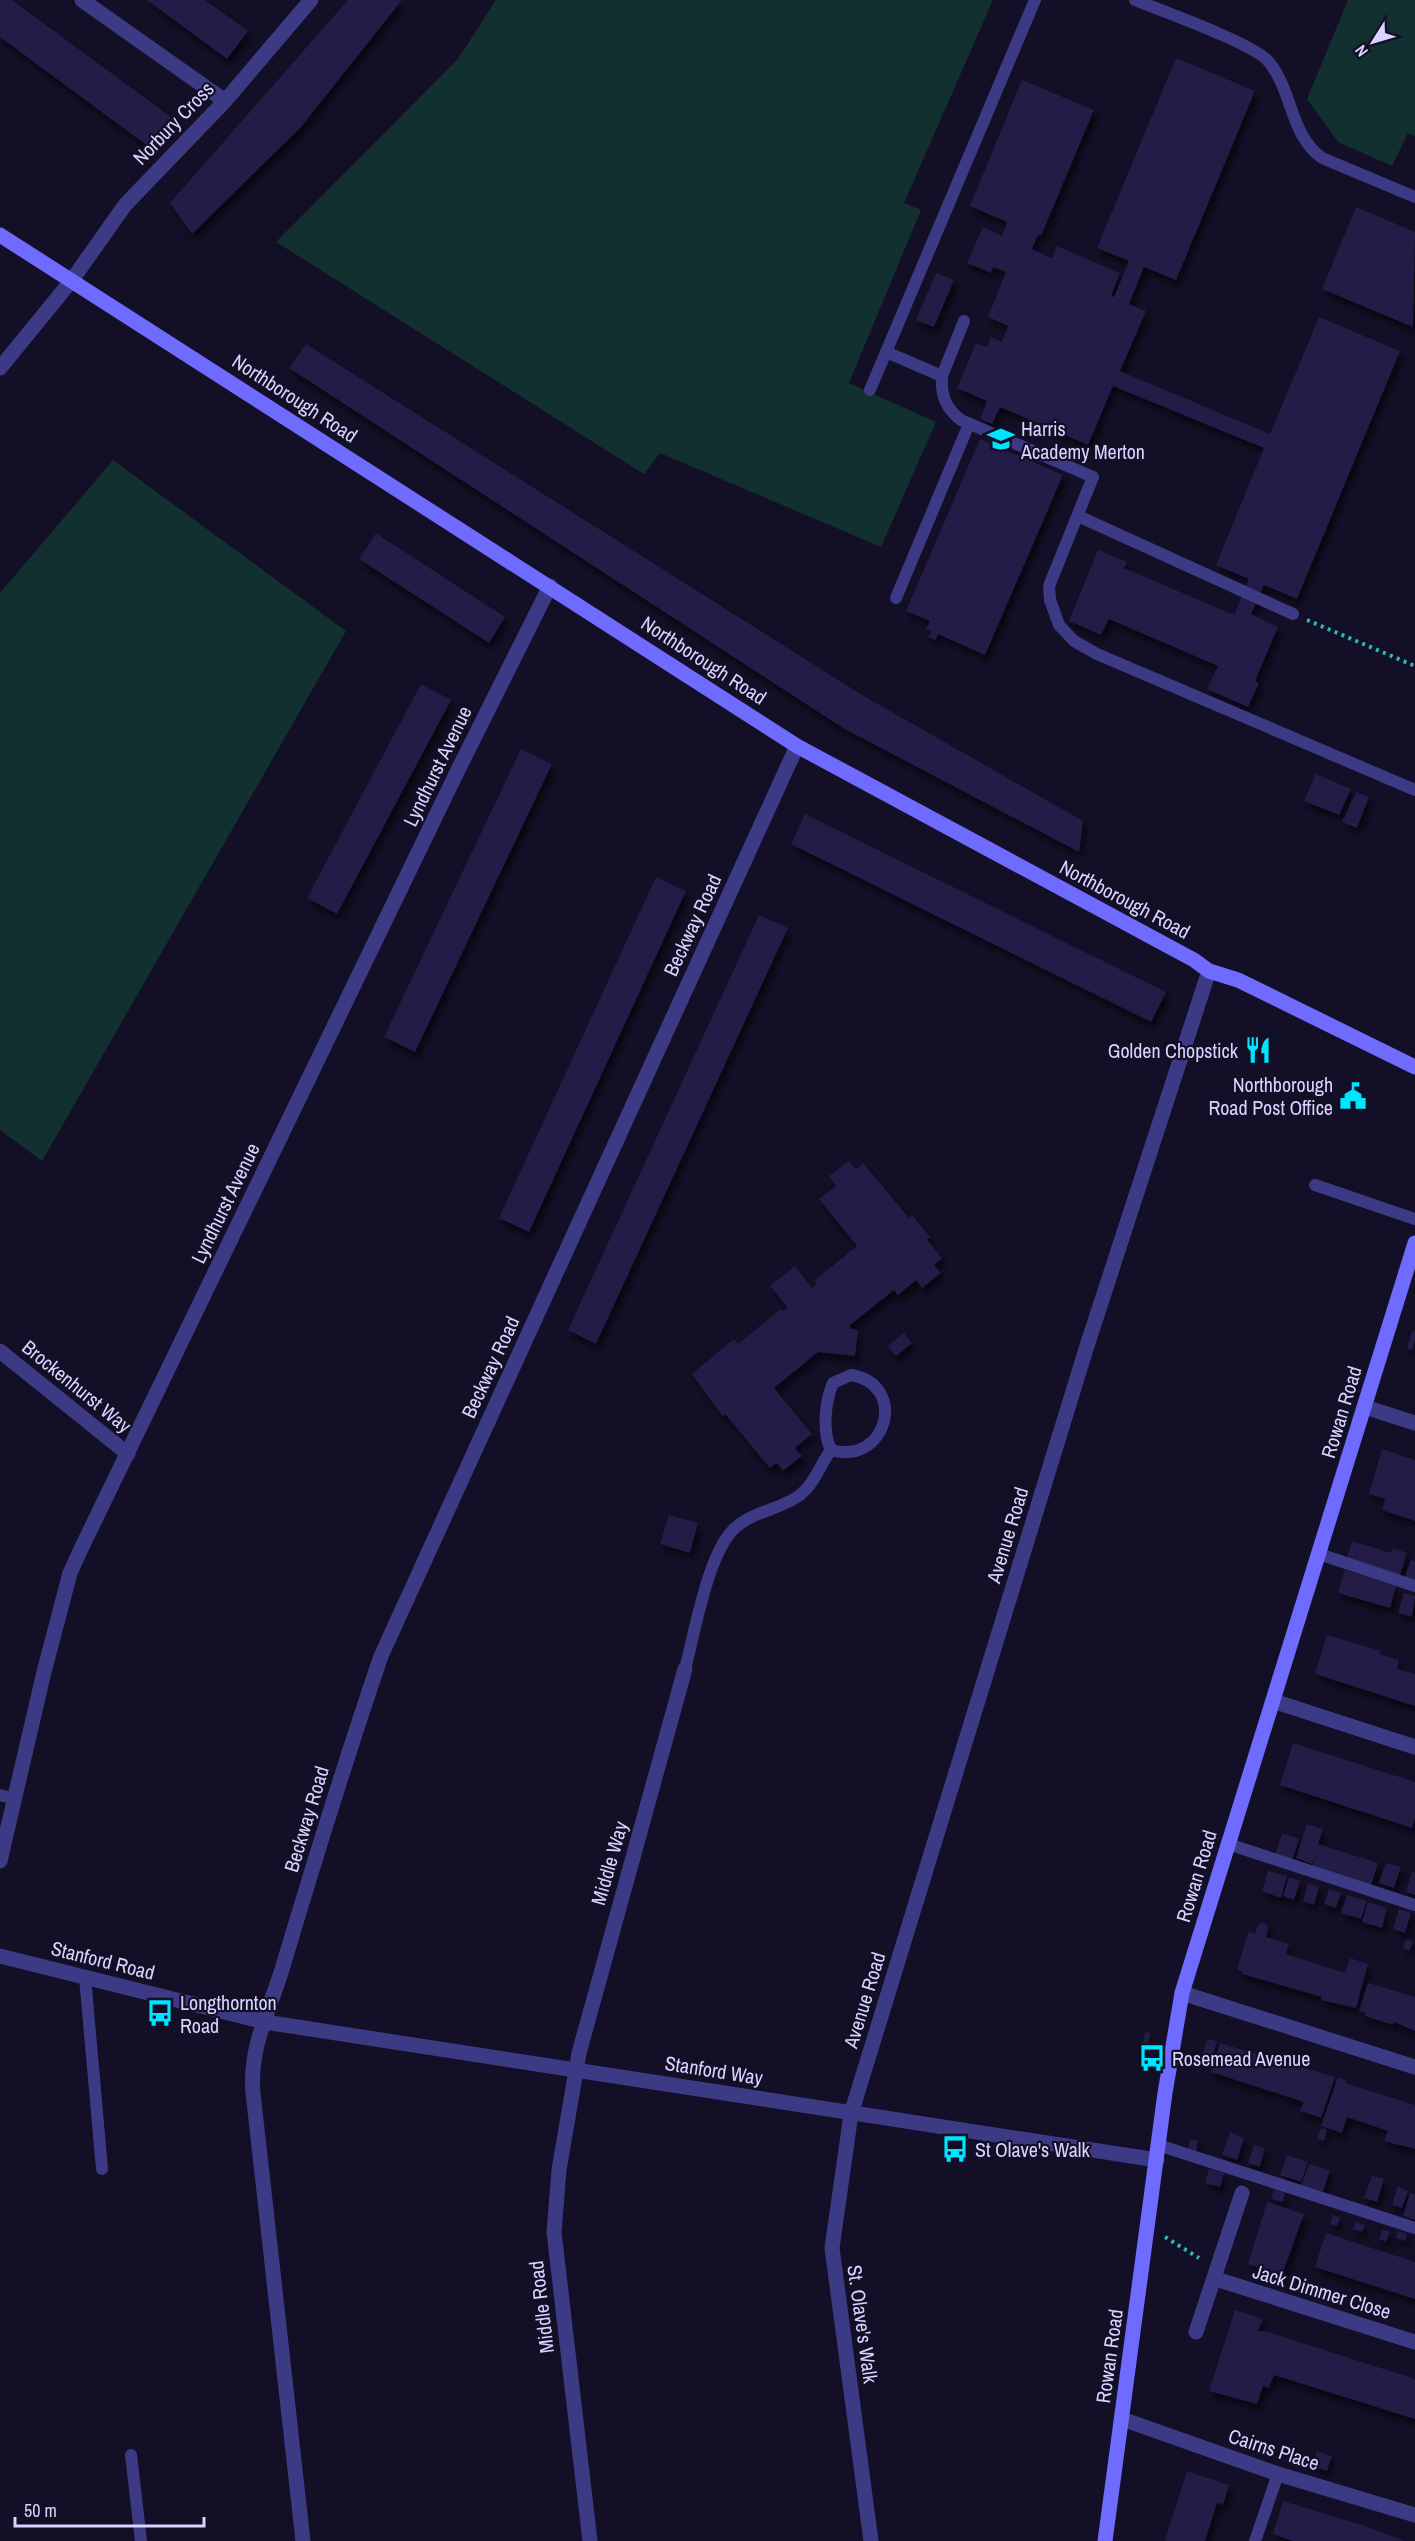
<svg xmlns="http://www.w3.org/2000/svg" width="1415" height="2541" viewBox="0 0 1415 2541" font-family="'Archivo Narrow',sans-serif">
	<defs>
		<filter id="shadow"><feDropShadow dx="3.5" dy="6" stdDeviation="3" flood-color="#0009"/></filter>
	</defs>
	<rect width="100%" height="100%" fill="#130f26"/>
	<path fill="#12302f" d="M496,0h497l-89,203 17,7 -72,173 87,39 -55,125 -221,-94 -16,21 -368,-232 182,-183z
		M1348,0h67v136l-7,-3 -16,33 -54,-24 -31,-43z
		M113,460l233,171 -304,530 -42,-31v-537z"/>
	<path fill="#241b47" filter="url(#shadow)" d="M0,0h12l159,117 -22,30 -149,-110z
		M147,0h58l43,31 -21,28z
		M348,0h54l-101,127 -109,107 -22,-31z
		M1176,58l79,33 -79,189 -32,-13 -15,37 17,7 -26,60 150,63 49,-117 81,34 -103,248 -33,-14 -13,29 27,13 -23,54 4,2 -11,24 -41,-18 11,-23 -109,-47 -8,16 -32,-14 29,-71 29,12 -3,6 110,47 15,-36 -33,-14 48,-117 -151,-62 -25,59 -88,-38 -8,17 -12,-5 7,-18 -30,-13 19,-45 11,4 4,-10 11,5 6,-16 -20,-9 18,-45 -13,-5 -2,6 -24,-10 16,-36 19,9 5,-14 -37,-16 52,-126 72,30 -53,126 -3,-1 -6,14 20,9 5,-12 63,27 -9,23 3,1 15,-36 -32,-13z
		M1356,207l59,25 -2,95 -91,-38z
		M936,273l18,7 -20,47 -18,-7z
		M306,344l556,351 221,126 -4,31 -236,-124 -554,-360z
		M980,439l83,36 -78,180 -47,-21 -3,6 -7,-3 3,-6 -5,-2 4,-8 -24,-10z
		M376,533l129,84 -16,26 -130,-84z
		M421,684l30,16 -114,214 -30,-16z
		M521,749l31,15 -137,288 -31,-15z
		M1316,774l35,15 -12,26 -35,-14z
		M1356,792l13,5 -12,31 -15,-6z
		M805,814l361,178 -15,30 -360,-178z
		M656,877l30,14 -157,341 -30,-14z
		M759,915l29,13 -192,416 -28,-14z
		M849,1161l7,8 7,-6 46,55 3,-3 18,22 -3,3 15,18 -8,7 7,8 -19,15 -6,-8 -18,15 -4,-5 -44,35 -2,-3 3,7 7,1 -3,26 -37,-4 -44,36 38,46 -17,14 7,8 -19,15 -6,-8 -7,5 -45,-54 -3,2 -30,-42 42,-35 4,5 43,-35 2,2 5,-3 -18,-22 25,-20 17,22 5,-4 -3,-3 43,-35 -38,-47 17,-13 -7,-10z
		M1412,1331h3v9l-3,10 -5,-2z
		M904,1333l8,10 -16,13 -8,-10z
		M1382,1449l33,11v61l-33,-11 3,-11 -16,-5z
		M669,1515l29,8 -8,30 -30,-9z
		M1352,1541l39,12 2,-5 14,5 -7,22 -53,-17z
		M1411,1560l4,1v19l-10,-3z
		M1345,1570l51,16 -6,22 -52,-15z
		M1404,1593l11,3 -3,21 -14,-4z
		M1327,1635l54,16 -1,3 19,6 -2,9 18,5v32l-100,-32z
		M1293,1743l122,39v37l-3,9 -132,-43z
		M1307,1824l16,5 -5,15 60,19 -7,23 -59,-19 4,-13 -4,10 -16,-6z
		M1282,1833l17,6 -7,22 -17,-6z
		M1386,1863l15,4 -7,21 -15,-5z
		M1268,1871l19,5 -6,22 -19,-7z
		M1412,1872l3,1v22l-9,-3z
		M1289,1877l11,4 -6,19 -11,-4z
		M1308,1883l11,4 -5,18 -11,-4z
		M1329,1889l12,4 -5,15 -12,-4z
		M1347,1895l20,6 -6,18 -20,-6z
		M1368,1902l19,6 -5,20 -20,-6z
		M1399,1909l12,4 -6,20 -12,-4z
		M1262,1923l5,1 1,5 -2,8 23,7 -3,10 59,19 5,-15 18,6 -12,44 -35,-8 1,-3 -80,-23 1,-2 -6,-2 11,-38 7,2 3,-9z
		M1406,1939l7,3 -4,9 -6,-3z
		M1368,1983l47,14v34l-21,-9 -1,3 -28,-9v-3l-6,-2z
		M1145,2032l5,1 -2,12h-5z
		M1207,2039l10,2 -5,19 -10,-3z
		M1220,2043l115,34 -14,41 -21,-7 4,-9 -93,-30z
		M1338,2077l8,3 -1,3 70,22v44l-31,-8 4,-10 -41,-14 -5,16 -21,-7z
		M1321,2128l6,2 -3,11 -7,-2z
		M1230,2132l14,7 -7,21 -15,-5z
		M1190,2139l8,2 -2,10 -8,-3z
		M1254,2145l11,3 -5,19 -12,-4z
		M1287,2155l21,7 -7,20 -21,-7z
		M1309,2164l21,6 -7,22 -22,-7z
		M1209,2169l15,4 -4,14 -15,-4z
		M1372,2176l12,3 -7,23 -13,-4z
		M1398,2186l10,5 -6,17 -10,-3z
		M1274,2189l11,4 -2,9 -12,-3z
		M1410,2193l5,1v26l-12,-4z
		M1267,2202l37,12 -22,61 -34,-11z
		M1333,2215l7,3 -3,8 -7,-2z
		M1356,2222l9,3 -3,7 -9,-3z
		M1382,2230l8,2 -4,10 -7,-3z
		M1398,2231l9,3 -2,7 -9,-3z
		M1326,2233l89,29v37l-100,-32z
		M1235,2310l28,9 -5,12h7l150,48v40l-141,-44 -5,13 -6,-2 -6,18 -48,-13z
		M1317,2451l15,5 -5,15 -15,-5z
		M1187,2471l42,14 -6,20 -6,-2 -12,38h-40z
		M1283,2501l85,26 37,14h-112l-20,-7z"/>
	<g fill="none" stroke-linecap="round" stroke-linejoin="round">
		<path stroke="#2fb8b0" stroke-width="4" stroke-dasharray="3 4.5" stroke-linecap="butt" d="M1307,620l108,46
			M1165,2237l34,21"/>
		<path stroke="#3d3a85" stroke-width="12" d="M1135,0c27,11 120,44 134,62 24,30 21,73 53,96l93,39
			M886,352l56,24c-1,19 3,32 19,44l132,57 -44,109 1,14 9,25 15,16 23,13 318,136
			M942,376l22,-55
			M870,390l165,-390
			M1078,516l215,98
			M896,598l73,-174
			M1315,1185l100,34
			M851,1375c57,9 37,91 -20,75 -9,-19 -6,-48 2,-67z
			M1319,1554l96,32
			M685,1669c10,-37 23,-117 50,-141 18,-17 45,-18 65,-33 15,-12 20,-30 31,-45
			M0,1795l16,4
			M1228,1844l187,61
			M85,1977l17,192
			M1158,2145l257,83
			M131,2455l10,86
			M1255,2541l23,-67"/>
		<path stroke="#3d3a85" stroke-width="15" d="M82,0l143,101
			M0,368l72,-88 53,-75 100,-104 86,-101
			M0,1351l128,103
			M1365,1407l50,16
			M1273,1701l142,46
			M0,1861l44,-189 26,-99 10,-22 378,-781 92,-184
			M0,1956l265,66 892,138
			M1182,1993l233,74
			M1216,2279l199,63
			M1196,2332l46,-139
			M1122,2419l156,55 137,41
			M303,2541l-50,-448c-4,-47 17,-83 30,-127 31,-104 63,-207 98,-310l416,-910
			M590,2541l-36,-309 5,-62 20,-117 106,-384
			M871,2541l-39,-293 19,-134 235,-765 123,-378"/>
		<path stroke="#6f6bff" stroke-width="15" d="M0,235l797,511 397,214 15,11 29,9 177,87
			M1105,2541l60,-448 17,-100 233,-750"/>
	</g>
	<defs>
		<symbol id="school-bare" viewBox="-9 -9 18 18"><path d="M0-5L7-2L0 1L-7-2ZM-4 1L0 2.5L4 1V4Q0 6-4 4Z" fill="#00e5ff" stroke="#130f26" stroke-width="2.5" paint-order="stroke"/></symbol>
		<symbol id="restaurant-bare" viewBox="-9 -9 18 18"><path d="M-5-6h1v4h1v-4h1v4h1v-4h1v5L-1.5 .5V6h-2V.5L-5-1ZM5-6V6H3V1.5H1.5Q1.5-4 5-6Z" fill="#00e5ff" stroke="#130f26" stroke-width="2.5" paint-order="stroke"/></symbol>
		<symbol id="civic-bare" viewBox="-9 -9 18 18"><path d="M-.6-6.5H3V-4.5H.6V-3L4-1V1h2V6H-6V1h2V-1L-.6-3ZM-1.2 2.5V6h2.4V2.5Z" fill="#00e5ff" stroke="#130f26" stroke-width="2.5" paint-order="stroke"/></symbol>
		<symbol id="bus-bare" viewBox="-9 -9 18 18"><path d="M-5-6H5V4H4V6H2V4H-2V6H-4V4H-5ZM-3.5-4V0h7V-4ZM-3.5 1.2v1.5H-2V1.2ZM2 1.2v1.5H3.5V1.2Z" fill="#00e5ff" stroke="#130f26" stroke-width="2.5" paint-order="stroke"/></symbol>
	</defs>
	<g fill-rule="evenodd">
		<use href="#school-bare" x="982" y="420" width="38" height="38"/>
		<use href="#restaurant-bare" x="1239" y="1031" width="38" height="38"/>
		<use href="#civic-bare" x="1334" y="1077" width="38" height="38"/>
		<use href="#bus-bare" x="141" y="1994" width="38" height="38"/>
		<use href="#bus-bare" x="1133" y="2039" width="38" height="38"/>
		<use href="#bus-bare" x="936" y="2130" width="38" height="38"/>
	</g>
	<g text-anchor="middle" dominant-baseline="central" stroke-width="4.5" stroke-linejoin="round" paint-order="stroke">
		<g font-size="20" fill="#d9d4ff" stroke="#130f26">
			<text transform="translate(173 123) rotate(-46)">Norbury Cross</text>
			<text transform="translate(295 398) rotate(33)">Northborough Road</text>
			<text transform="translate(704 660) rotate(33)">Northborough Road</text>
			<text transform="translate(437 766) rotate(-64)">Lyndhurst Avenue</text>
			<text transform="translate(1125 899) rotate(28)">Northborough Road</text>
			<text transform="translate(692 925) rotate(-65)">Beckway Road</text>
			<text transform="translate(225 1203) rotate(-64)">Lyndhurst Avenue</text>
			<text transform="translate(490 1367) rotate(-65)">Beckway Road</text>
			<text transform="translate(77 1386) rotate(39)">Brockenhurst Way</text>
			<text transform="translate(1341 1412) rotate(-73)">Rowan Road</text>
			<text transform="translate(1007 1535) rotate(-73)">Avenue Road</text>
			<text transform="translate(306 1819) rotate(-73)">Beckway Road</text>
			<text transform="translate(609 1863) rotate(-74)">Middle Way</text>
			<text transform="translate(1196 1876) rotate(-73)">Rowan Road</text>
			<text transform="translate(103 1960) rotate(14)">Stanford Road</text>
			<text transform="translate(864 2000) rotate(-73)">Avenue Road</text>
			<text transform="translate(714 2070) rotate(9)">Stanford Way</text>
			<text transform="translate(1322 2291) rotate(17)">Jack Dimmer Close</text>
			<text transform="translate(541 2307) rotate(-97)">Middle Road</text>
			<text transform="translate(863 2324) rotate(82)">St. Olave's Walk</text>
			<text transform="translate(1109 2356) rotate(-82)">Rowan Road</text>
			<text transform="translate(1274 2449) rotate(18)">Cairns Place</text>
		</g>
		<g font-size="20" fill="#d9d4ff" stroke="#130f26" text-anchor="start">
			<text x="1021" y="428">Harris<tspan x="1021" dy="23">Academy Merton</tspan></text>
			<text x="1238" y="1050" text-anchor="end">Golden Chopstick</text>
			<text x="1333" y="1084" text-anchor="end">Northborough<tspan x="1333" dy="23">Road Post Office</tspan></text>
			<text x="180" y="2002">Longthornton<tspan x="180" dy="23">Road</tspan></text>
			<text x="1172" y="2058">Rosemead Avenue</text>
			<text x="975" y="2149">St Olave's Walk</text>
		</g>
	</g>
	<g transform="translate(1373 42) rotate(233)" stroke="#130f26" stroke-width="4.5" paint-order="stroke">
	<path d="M0-4.5L10 22L0 15L-10 22Z" fill="#d9d4ff"/>
	<text y="-9" font-size="16" font-weight="bold" text-anchor="middle" fill="#d9d4ff">N</text>
	</g>
	<path d="M15 2517v9h189v-9" fill="none" stroke="#d9d4ff" stroke-width="3"/>
	<text x="24" y="2517" font-size="18" fill="#d9d4ff" stroke="#130f26" stroke-width="4.5" paint-order="stroke">50 m</text>
</svg>
